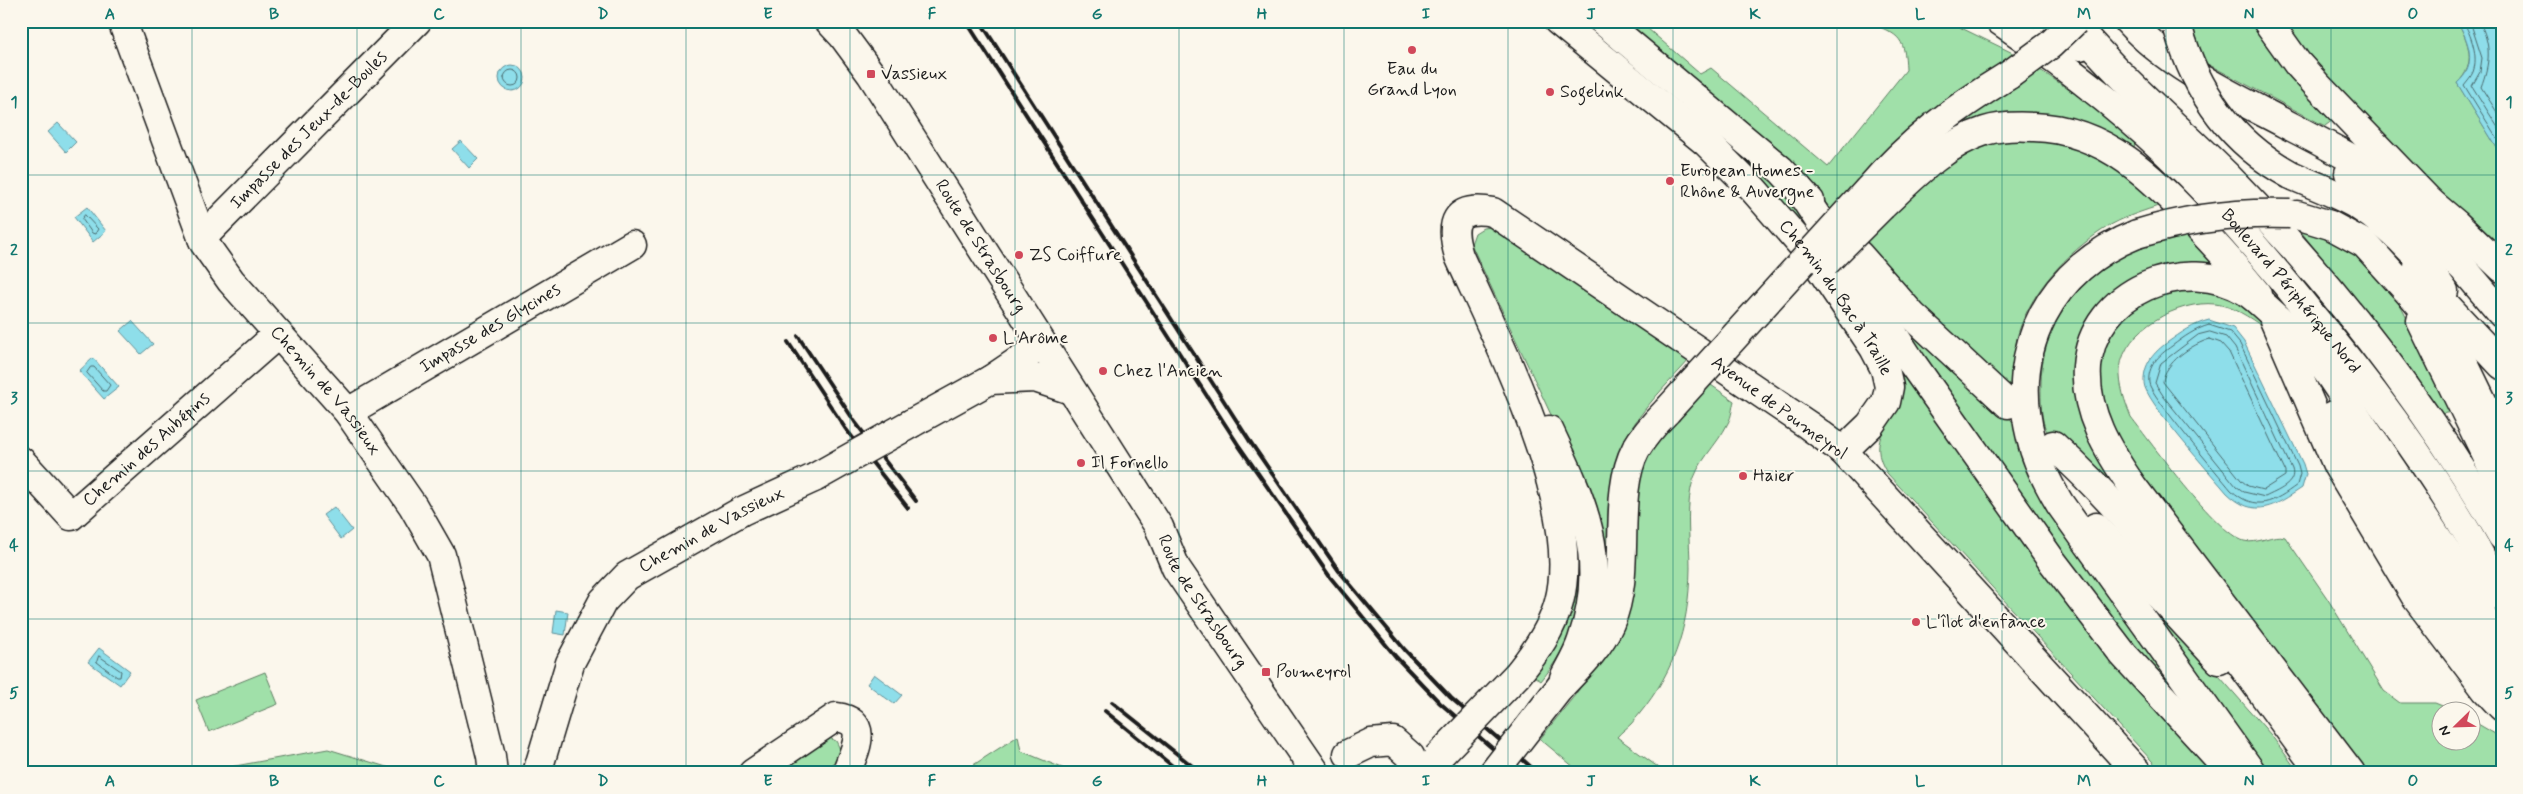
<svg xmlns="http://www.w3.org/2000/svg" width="2523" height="794" viewBox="0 0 2523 794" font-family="Mynerve,sans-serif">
	<rect width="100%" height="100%" fill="#fbf7ec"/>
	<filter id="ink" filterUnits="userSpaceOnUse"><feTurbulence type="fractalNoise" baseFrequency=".02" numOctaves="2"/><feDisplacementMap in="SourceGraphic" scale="10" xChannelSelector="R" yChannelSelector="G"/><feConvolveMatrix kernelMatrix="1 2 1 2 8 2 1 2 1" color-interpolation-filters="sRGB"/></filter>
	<g filter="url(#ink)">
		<path fill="#a0e0a9" stroke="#5e7e62" d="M1580,21h8l124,103 67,62 37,46 -3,3 -83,-89z
			M1624,21h15l61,53 11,-6 117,99 78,-97c-1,-36 -9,-35 -40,-49h81l72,35 -185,157 -34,-42z
			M2186,21h71l80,96 -12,9 -127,-67z
			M2279,21h178c12,21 20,44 0,62l45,73v92l-131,-120z
			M2037,68c35,23 68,46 98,75l-1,4 -3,1 -71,-29 -166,51z
			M2017,134l78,17 69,53c-20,7 -42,13 -60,25 -37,24 -73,62 -86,105 -5,19 -6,41 -7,61l-70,-61 -81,-96 83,-78z
			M1493,227l197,132c-24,27 -51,52 -67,84 -19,37 -15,95 -17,136l-31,-113 -104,-222 4,-11 8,-5z
			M2298,228l34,6 53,42 69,134 -2,2 -11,2 -36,-52z
			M2193,232l32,38 -35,-5 -111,84 77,191c-27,-28 -55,-57 -82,-85 -8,-7 -19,-14 -26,-22 -8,-11 -7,-35 -7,-48 -1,-58 38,-107 87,-133 20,-10 44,-14 65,-20z
			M1869,284l144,138 9,31 193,281 -101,-104z
			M2207,288l40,19 16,20c-14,-10 -30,-21 -48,-23 -36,-4 -91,25 -95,65 -1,16 5,33 11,48 21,27 84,115 113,124 14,4 29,-8 41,-4l42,61 57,93 16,12h35l20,8 -15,1v30h30l1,-22 31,18v35h-139l-235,-310 -30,-69v-34l22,-44 42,-24z
			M1900,365l316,408h-53l-276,-300c-22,-34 6,-50 14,-81 2,-9 0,-18 -1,-27z
			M1711,385l23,16c-2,7 -2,15 -6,22 -11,23 -32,39 -37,65 -5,26 -1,54 -1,80 -1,63 -17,108 -59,156 -4,4 -10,8 -14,13l49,36h-85l-41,-34 35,-44 36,-53 30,-184 18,-25z
			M1570,504c4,19 11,41 12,60 2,44 -14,84 -41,117l-13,-9z
			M2117,560l154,175 28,38h-38z
			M265,672l13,32 -69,28 -13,-32z
			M825,736l11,5 5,10 -7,22h-64z
			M1018,736l3,15 46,19 1,3h-107z
			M328,749l78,24h-223l36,-4z"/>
		<path fill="#8edeea" stroke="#609098" d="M2457,21h45v135l-45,-73c21,-17 12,-42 0,-62z
			M499 78a13 13 0 1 1 26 0a13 13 0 1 1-26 0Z
			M58,123l18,19 -10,10 -18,-20z
			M461,141l17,18 -9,9 -17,-19z
			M87,207l19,24 -13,11 -19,-25z
			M2209,320l24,8 11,14 59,122 3,10 -4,14c-27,18 -47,32 -75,5 -14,-17 -83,-93 -83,-110 -1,-19 10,-31 24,-41 13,-9 25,-18 41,-22z
			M132,321l21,23 -12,10 -21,-23z
			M93,358l26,29 -15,12 -25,-28z
			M334,507l18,23 -11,9 -18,-24z
			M556,610l12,2 -3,23 -12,-2z
			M99,648l31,23 -10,14 -32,-23z
			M874,674l28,21 -8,9 -27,-20z"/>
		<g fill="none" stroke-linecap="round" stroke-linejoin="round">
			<path stroke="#4a6a6e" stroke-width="1" d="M2463,21c8,14 16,35 10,51 -2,5 -6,9 -9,13l38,61
				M2470,21l12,37 -2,14 -8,14 30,48
				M2479,21c13,24 11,42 2,66l21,33
				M504 78a8 8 0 1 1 16 0a8 8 0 1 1-16 0Z
				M85,215l13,14 -3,5 -3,-1 -10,-14z
				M2209,325l21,7 10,12 58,122 2,8 -3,11c-23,17 -41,28 -66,5 -12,-15 -81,-95 -82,-107 -2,-17 10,-28 23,-37 12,-9 23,-17 37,-21z
				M2210,332l16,5 9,11 57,121c5,15 -15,22 -27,28l-21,-5 -8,-6 -72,-89 -9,-14 6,-20 37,-28z
				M2210,339l11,4 8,9 56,119v5l-22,14 -15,-4 -7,-6 -78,-98c1,-19 29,-38 47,-43z
				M91,367h3l16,18 -4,6h-3l-16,-18z
				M99,656l22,15 -1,6h-3l-20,-15z"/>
			<defs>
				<g id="minor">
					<path id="s1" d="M122,21l82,222 27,38 117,131 65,94 28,49 50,201 2,17"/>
					<path id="s2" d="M202,238l215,-217"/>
					<path d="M990,380l45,-2 36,12"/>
					<path id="s3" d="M348,412l284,-167"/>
					<path d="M912,423l78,-43 52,-35"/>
					<path d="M1549,430c34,72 61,130 33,210 -4,13 -12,26 -18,38"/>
					<path id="s4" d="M21,461l50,55 207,-182"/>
					<path d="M1518,674c18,-22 34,-45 41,-72 25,-94 -61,-260 -100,-346 -10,-33 -5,-51 34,-44l315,213 35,26"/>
					<path d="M1348,754l23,-11 22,-2 17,15 9,17"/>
					<path id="s5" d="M537,773l33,-110 33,-62 24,-25 115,-65 72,-33"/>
					<path d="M753,773l83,-56c36,4 18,35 10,56"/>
				</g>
				<g id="major">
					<path id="s6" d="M829,21l14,15 28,38 288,453 17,41 140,205"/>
					<path id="s7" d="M1558,21l149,122 46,46 61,70 60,89 11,21 4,18 -3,15 -16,23 -27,26 295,322"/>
					<path d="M2267,21l30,42 19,21 114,118 26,22 46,44"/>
					<path d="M2291,175c22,10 45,18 66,30 35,22 64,53 87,86"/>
				</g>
				<g id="highway">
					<path d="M1603,21l178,149 29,31"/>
					<path id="s8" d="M2000,21c72,49 143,104 203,168 37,39 72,81 106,123 74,88 142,182 193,285"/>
					<path d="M2046,21l34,25"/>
					<path d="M2071,21c16,18 32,36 49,53 35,35 72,67 107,102 105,107 200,230 275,360"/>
					<path d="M2128,21c43,47 103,74 158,103 49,25 96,51 144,78"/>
					<path d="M2349,173l62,44 52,51 39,46"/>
					<path d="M1798,188l114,175 140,198 71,93 109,119"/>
					<path d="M1868,190c42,-49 87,-82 141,-115"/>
					<path d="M1882,206c31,-29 62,-62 103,-75 16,-5 33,-5 49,-4 71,2 121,52 166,102 20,21 39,42 57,65"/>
					<path d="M2297,215l33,10 35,19 40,44 51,59 46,95"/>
					<path d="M2137,234c-86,34 -129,113 -106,204 5,23 17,46 29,66l192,269"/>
					<path d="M1859,255l53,60 96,89"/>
					<path d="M2416,273l86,92"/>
					<path d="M2274,320l63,145 80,134 69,91 16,17"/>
					<path d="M2421,321l81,166"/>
					<path d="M2334,415l105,172 63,96"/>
					<path d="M2053,445c106,96 183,214 268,328"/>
					<path d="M2096,527l123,133"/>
					<path d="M1561,686c19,-20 38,-38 49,-63 23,-51 1,-127 26,-174 8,-14 19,-26 31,-38"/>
					<path d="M2351,773l-218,-286c-25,-36 -49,-75 -46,-120 5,-76 98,-114 160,-75 9,6 18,15 27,23 11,10 25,20 35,32 21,26 39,57 58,85 32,48 64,94 94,143 16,26 27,55 41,82"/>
				</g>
			</defs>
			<use href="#minor" stroke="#1c1c1c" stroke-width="31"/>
			<use href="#major" stroke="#1c1c1c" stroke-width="31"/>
			<use href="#highway" stroke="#1c1c1c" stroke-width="31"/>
			<use href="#minor" stroke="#fbf7ec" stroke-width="28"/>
			<use href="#major" stroke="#fbf7ec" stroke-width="28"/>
			<use href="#highway" stroke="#fbf7ec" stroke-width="28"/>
			<path stroke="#1c1c1c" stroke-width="4" d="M966,21l273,425 91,131 66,80 44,46 81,70
				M980,21l269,419 90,131 66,79 46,48 87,75
				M798,336l57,86 61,79
				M788,342l57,86 63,80
				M1112,702l89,71
				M1105,711l76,62"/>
			<defs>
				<path id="minor-bridge" d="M814,478l98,-55
					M1437,758l81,-84"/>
				<path id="major-bridge" d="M2178,28c18,65 54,115 113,147
					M1493,773l68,-87"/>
				<path id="highway-bridge" d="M2009,75l41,-30 25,-24
					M2137,234c51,-16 100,-22 153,-20
					M1825,263l57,-57
					M1667,411l201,-221"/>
			</defs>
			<use href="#minor-bridge" stroke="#1c1c1c" stroke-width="31" stroke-linecap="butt"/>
			<use href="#major-bridge" stroke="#1c1c1c" stroke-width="31" stroke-linecap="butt"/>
			<use href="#highway-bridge" stroke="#1c1c1c" stroke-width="31" stroke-linecap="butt"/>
			<use href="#minor-bridge" stroke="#fbf7ec" stroke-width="28"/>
			<use href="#major-bridge" stroke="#fbf7ec" stroke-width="28"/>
			<use href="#highway-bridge" stroke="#fbf7ec" stroke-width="28"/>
		</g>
	</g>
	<path fill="none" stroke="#0f766e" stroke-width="1" stroke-opacity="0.55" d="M192,21v752M357,21v752M521,21v752M686,21v752M850,21v752M1015,21v752M1179,21v752M1344,21v752M1508,21v752M1673,21v752M1837,21v752M2002,21v752M2166,21v752M2331,21v752M21,175h2481M21,323h2481M21,471h2481M21,619h2481"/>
	<g fill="#d1495b" stroke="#fbf7ec" stroke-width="2">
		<circle cx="1412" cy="50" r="5"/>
		<rect x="866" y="69" width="10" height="10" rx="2.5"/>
		<circle cx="1550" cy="92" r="5"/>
		<circle cx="1670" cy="181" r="5"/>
		<circle cx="1019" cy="255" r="5"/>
		<circle cx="993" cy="338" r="5"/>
		<circle cx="1103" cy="371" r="5"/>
		<circle cx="1081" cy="463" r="5"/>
		<circle cx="1743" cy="476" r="5"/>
		<circle cx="1916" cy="622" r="5"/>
		<rect x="1261" y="667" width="10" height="10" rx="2.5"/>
	</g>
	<g text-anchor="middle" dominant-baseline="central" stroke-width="4" stroke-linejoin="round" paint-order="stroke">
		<g font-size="18" fill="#1c1c1c" stroke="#fbf7ec" text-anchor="start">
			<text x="1412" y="69" text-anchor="middle">Eau du<tspan x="1412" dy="21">Grand Lyon</tspan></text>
			<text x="881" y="74">Vassieux</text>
			<text x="1560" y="92">Sogelink</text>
			<text x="1680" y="171">European Homes -<tspan x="1680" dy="21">Rhône &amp; Auvergne</tspan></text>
			<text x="1029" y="255">ZS Coiffure</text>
			<text x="1003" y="338">L'Arôme</text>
			<text x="1113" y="371">Chez l'Ancien</text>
			<text x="1091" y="463">Il Fornello</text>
			<text x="1753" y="476">Haier</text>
			<text x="1926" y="622">L'îlot d'enfance</text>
			<text x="1276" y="672">Poumeyrol</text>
		</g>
		<g font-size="18" fill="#1c1c1c" stroke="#fbf7ec">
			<text stroke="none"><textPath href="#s2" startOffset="152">Impasse des Jeux-de-Boules</textPath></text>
			<text stroke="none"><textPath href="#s6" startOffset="272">Route de Strasbourg</textPath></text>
			<text stroke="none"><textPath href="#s8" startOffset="399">Boulevard Périphérique Nord</textPath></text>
			<text stroke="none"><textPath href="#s7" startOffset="395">Chemin du Bac à Traille</textPath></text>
			<text stroke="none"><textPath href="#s3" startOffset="165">Impasse des Glycines</textPath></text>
			<text stroke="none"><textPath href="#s1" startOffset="428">Chemin de Vassieux</textPath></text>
			<text transform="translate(1779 408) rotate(36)">Avenue de Poumeyrol</text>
			<text stroke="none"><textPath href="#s4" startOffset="175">Chemin des Aubépins</textPath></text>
			<text stroke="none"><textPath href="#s5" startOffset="316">Chemin de Vassieux</textPath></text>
			<text stroke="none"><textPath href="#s6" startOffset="691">Route de Strasbourg</textPath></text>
		</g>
	</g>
	<rect width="2523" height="794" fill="none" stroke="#fbf7ec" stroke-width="55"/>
	<g transform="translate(2456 726) rotate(247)"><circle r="24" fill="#fbf7ec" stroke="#a29f99"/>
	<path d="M0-4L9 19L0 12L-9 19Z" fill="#d1495b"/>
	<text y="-8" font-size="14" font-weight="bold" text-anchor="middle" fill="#1c1c1c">N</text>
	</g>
	<rect x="28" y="28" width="2468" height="738" fill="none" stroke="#0f766e" stroke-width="2"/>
	<g font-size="16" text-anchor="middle" font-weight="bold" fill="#0f766e">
		<text x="110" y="19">A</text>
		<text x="274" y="19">B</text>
		<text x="439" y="19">C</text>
		<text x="603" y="19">D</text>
		<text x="768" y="19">E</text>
		<text x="932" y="19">F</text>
		<text x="1097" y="19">G</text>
		<text x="1262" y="19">H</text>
		<text x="1426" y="19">I</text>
		<text x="1591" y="19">J</text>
		<text x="1755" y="19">K</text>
		<text x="1920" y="19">L</text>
		<text x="2084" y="19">M</text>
		<text x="2249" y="19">N</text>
		<text x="2413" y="19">O</text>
		<text x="14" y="107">1</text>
		<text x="2509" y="107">1</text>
		<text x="14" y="255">2</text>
		<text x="2509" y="255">2</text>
		<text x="14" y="403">3</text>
		<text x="2509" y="403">3</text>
		<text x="14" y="550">4</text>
		<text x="2509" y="550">4</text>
		<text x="14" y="698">5</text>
		<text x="2509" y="698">5</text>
		<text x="110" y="786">A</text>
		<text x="274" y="786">B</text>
		<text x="439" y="786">C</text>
		<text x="603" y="786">D</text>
		<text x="768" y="786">E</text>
		<text x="932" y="786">F</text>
		<text x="1097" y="786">G</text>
		<text x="1262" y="786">H</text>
		<text x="1426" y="786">I</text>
		<text x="1591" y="786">J</text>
		<text x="1755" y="786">K</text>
		<text x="1920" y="786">L</text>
		<text x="2084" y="786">M</text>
		<text x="2249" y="786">N</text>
		<text x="2413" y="786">O</text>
	</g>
</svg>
